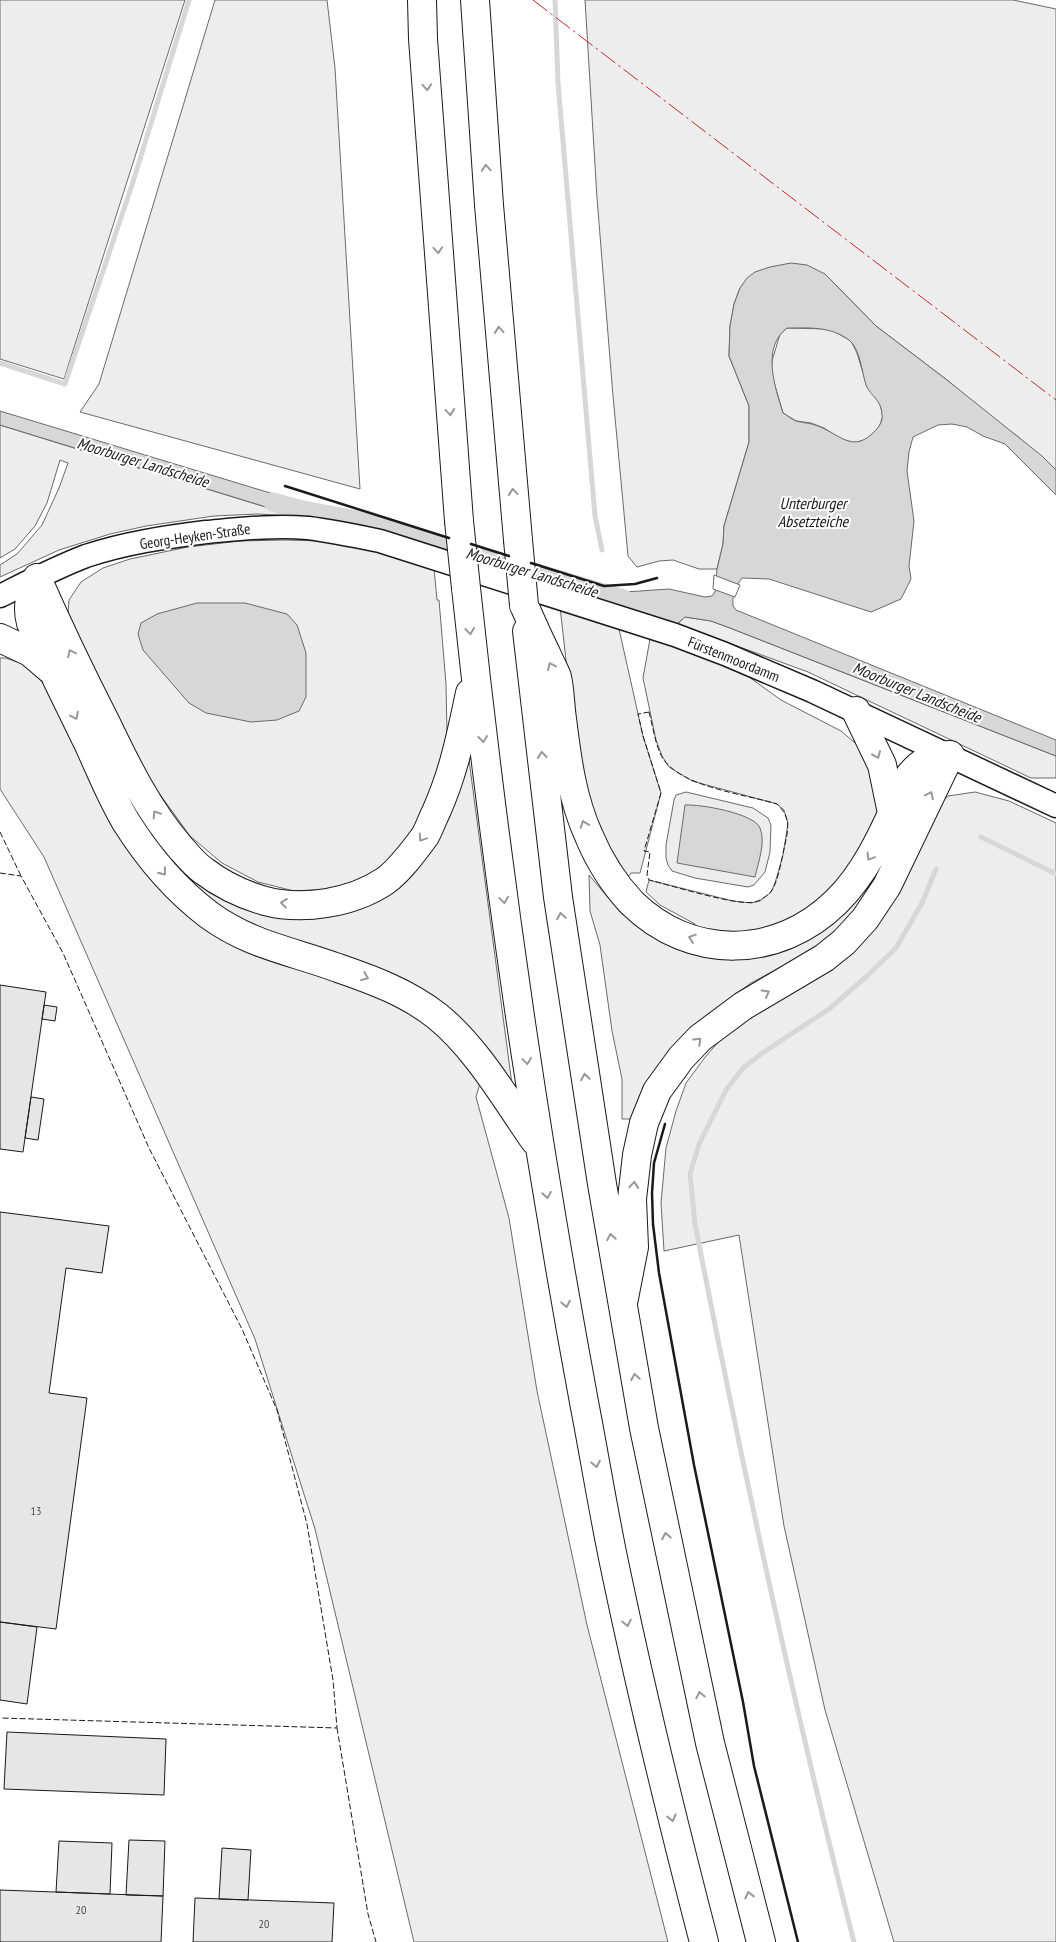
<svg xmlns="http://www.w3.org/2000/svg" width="1056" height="1942" viewBox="0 0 1056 1942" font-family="'PT Sans Narrow',sans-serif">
	<rect width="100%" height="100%" fill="#fff"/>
	<path fill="#ededed" stroke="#6a6a6a" d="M0,0h185l-121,379 -64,-20z
		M215,0h112l8,68 25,421 -280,-77 19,-28z
		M585,0h428l43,9v461l-40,-35 -10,-6 -59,-49 -71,-54 -51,-52 -85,14 -6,16 -4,22 -1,30 20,50v36l-25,84 -1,18 -6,25h-18l-26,-9 -14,1 -22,6 -9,-11 -15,-160 -16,-198z
		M787,328l43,1 21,12 6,12 10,33 12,15 4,15 -4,11 -12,12 -13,4 -15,-5 -15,-10 -13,-5 -15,-2 -13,-8 -12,-41 1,-11 8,-27z
		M0,425l158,49 137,42 -38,-2 -43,2 -68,10 -36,8 -51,16 -59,27v-12l17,-11 25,-29 17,-37 9,-25 -8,-3 -13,43 -12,23 -20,23 -15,9z
		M285,540l36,1 43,7 70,20 3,32h2l7,84 1,48 -9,49 -18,43 -28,36 -22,16 -38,13 -38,2 -36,-9 -36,-19 -32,-27 -39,-54 -43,-80 -40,-89 1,-13 12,-18 22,-14 27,-9 58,-12 52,-6z
		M560,607l59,22 24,107 18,57 -21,80h-9l-3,4 -25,-41 -13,-33 -15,-63z
		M685,617l26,4 19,7 326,128v22h-25l-223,-106 -131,-48z
		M650,639l23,5 69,28 39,28 60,31 20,17 10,17 7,38 -1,14 -26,53 -52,48 -38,14h-44l-23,-5 1,-3 -35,-19 -14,-13 3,-12 84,21 18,2 9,-2 11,-9 4,-9 8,-28 5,-32 -4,-13 -7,-6 -85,-23 -23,-14 -7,-11 -6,-16 -13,-62z
		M55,640l166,249 147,11 96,-140h5l44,332 -57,-77 -21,-18 -28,-17 -25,-11 -38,-14 -43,-11 -41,-16 -31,-14 -28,-21 -26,-23 -41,-57z
		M0,658h6l22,8 18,21 130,214 240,108 65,71 -5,17 33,121 28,173 50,234 81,317h-254l-99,-413 -60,-190 -211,-482 -44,-68z
		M686,792l67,16 15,10 3,7 -1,27 -5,20 -11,13 -6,2 -12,-2 -41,-7 -23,-7 -4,-6 -2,-7v-13l8,-45 2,-5z
		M975,792l34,9 47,22v1119h-162l-69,-232 -41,-184 -45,-291 -75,16 -3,-48 5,-55 10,-37 10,-28 20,-27 29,-33 61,-36 140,-181 12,-10z
		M906,807l-27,75 -48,58 -80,43 -41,30 -16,13 -61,97 -3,-4h-8v-40l-10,-48 -12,-86 -10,-34 -1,-36 31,37 22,17 22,14 23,7 94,-3z"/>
	<path fill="#d7d7d7" stroke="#6a6a6a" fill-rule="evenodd" d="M791,263l16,2 18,9 51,52 71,54 95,76 14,14v25l-51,-51 -22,-8 -16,-9 -15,-3 -14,1 -25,12 -4,15 -2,19 7,50 -5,45 2,13 -10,20 -30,13 -102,-33 -27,-1c-7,9 -10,17 -9,28l3,4 320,130v16l-326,-128 -19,-7 -26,-4 -8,7 -78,-25 5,-13 21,6 44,-3 36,8 7,-1 3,-4 2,-23 6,-25 1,-18 25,-84v-36l-20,-50 1,-30 4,-22 6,-16 7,-10 8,-6 15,-5zM787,328c22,0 43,-2 62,12 11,8 13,33 17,45 5,12 16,15 16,30 1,6 -3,12 -7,16 -22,23 -34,4 -57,-5 -7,-3 -15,-3 -22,-5 -5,-2 -9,-6 -13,-8 -8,-26 -22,-65 4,-85z
		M0,411l300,91 -5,14 -295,-91z
		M197,603h48l42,11 10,11 9,28v44l-7,14 -22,9 -26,2 -45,-9 -17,-10 -46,-53 -5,-16 3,-11 16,-9z
		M685,805c14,-1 69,8 75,23 6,14 -2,35 -5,49l-78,-14z"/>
	<path fill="#fff" stroke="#6a6a6a" d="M714,575l26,10 -5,12 -22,-8z"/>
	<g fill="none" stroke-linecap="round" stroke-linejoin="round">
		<path stroke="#d7d7d7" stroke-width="5" d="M555,0l3,83 37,433 7,34
			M0,363l65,21 67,-199 57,-185
			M981,837l75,37
			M854,1942c-61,-238 -112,-477 -159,-718l-5,-50 9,-30 27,-54 17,-22 18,-14 68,-45 38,-33 29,-28 26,-45 14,-34"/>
		<path stroke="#d7d7d7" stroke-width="19" d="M273,502l25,7 64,12 262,78"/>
	</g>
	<path fill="#e6e6e6" stroke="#1a1a1a" d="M0,985l46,7 -23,160 -23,-3z
		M44,1005l13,2 -2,14 -13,-2z
		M31,1097l13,2 -6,41 -13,-2z
		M0,1212l109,14 -7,47 -36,-5 -17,125 38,5 -31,231 -56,-7z
		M0,1622l37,5 -10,77 -27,-4z
		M7,1732l159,7 -2,56 -160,-6z
		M129,1840l36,1 -2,55 -37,-1z
		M59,1841l53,2 -2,51 -54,-2z
		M222,1848l29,2 -3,50 -29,-1z
		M0,1890l163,6 -2,46h-161z
		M195,1898l139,5 -2,39h-139z"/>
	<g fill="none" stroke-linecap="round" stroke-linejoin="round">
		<defs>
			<path id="secondary" d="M0,596c28,-14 57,-29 86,-40 39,-13 80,-19 120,-24 34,-3 68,-7 102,-4 24,3 48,8 72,13l295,94 50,19 87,37 244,115"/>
			<path id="motorway" d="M422,0l1,39 36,482
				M475,0l14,205 29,335
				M37,578c-6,15 -11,28 -6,45 18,40 37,80 57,120 12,26 23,54 38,79 22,35 50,68 83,93 41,30 83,36 129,53 35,12 70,25 99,48 39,31 70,85 98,125
				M37,578c21,48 44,96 68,143 21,44 43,89 75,126 7,8 15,18 24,24 17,13 40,24 61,30 38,10 87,2 120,-20 15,-11 29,-30 40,-45 4,-7 7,-16 11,-24 18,-40 25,-77 34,-119
				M466,588c29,273 68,545 118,814 11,57 20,114 32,170 26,124 56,247 88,370
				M524,605c7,16 14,32 22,48 3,8 8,16 11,24 3,13 3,28 5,42 5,40 10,80 27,117 10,24 25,48 43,67 59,58 146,56 204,-1 35,-34 53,-83 74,-127 11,-13 22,-20 40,-20l-63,131 -22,33 -21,23 -20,16 -81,48 -43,32 -19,20 -24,33 -13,32 -7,32 -5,44 2,48 -11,56
				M527,631l31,266 44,287 42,244 66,315 51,199
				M0,638l30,14 20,17
				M856,711l26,54 10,48"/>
		</defs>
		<use href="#secondary" stroke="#1a1a1a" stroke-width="25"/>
		<use href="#motorway" stroke="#1a1a1a" stroke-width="30"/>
		<use href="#secondary" stroke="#fff" stroke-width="22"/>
		<use href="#motorway" stroke="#fff" stroke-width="28"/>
		<defs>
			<path id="motorway-bridge" d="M459,521l7,67
				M518,540l6,65"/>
		</defs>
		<use href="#motorway-bridge" stroke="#1a1a1a" stroke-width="30" stroke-linecap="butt"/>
		<use href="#motorway-bridge" stroke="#fff" stroke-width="28"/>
		<path stroke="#1a1a1a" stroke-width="1" stroke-dasharray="6 2.5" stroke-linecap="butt" d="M649,712c4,15 6,32 13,45 17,30 83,37 115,47 15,14 11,27 7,45 -3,13 -6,34 -14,44 -5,4 -10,8 -16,9 -18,4 -84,-17 -105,-22l-2,-5 3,-23 -6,-1 17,-58 -18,-57 -5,-22z
			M0,832l21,44
			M0,873l21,3 42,77 86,195 93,181 35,81 30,114 26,156 4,48 -337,-10
			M337,1728l31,186 8,28"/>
		<path stroke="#1a1a1a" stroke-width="2.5" d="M285,486l164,52
			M471,544l38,12
			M531,563l73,23 31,-2 22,-6
			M665,1124l-11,39 -2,30 1,31 6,49 35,192 49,237 11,64 44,176"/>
		<path stroke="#c62828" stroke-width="1" stroke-dasharray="18 4 2.5 4" stroke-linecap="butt" d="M533,0l523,400"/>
	</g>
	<defs><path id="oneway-chevron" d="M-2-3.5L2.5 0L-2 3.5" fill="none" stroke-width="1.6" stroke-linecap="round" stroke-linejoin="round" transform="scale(1.25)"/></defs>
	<g stroke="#989898">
		<use href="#oneway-chevron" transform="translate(427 87) rotate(86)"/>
		<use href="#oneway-chevron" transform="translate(486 168) rotate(-94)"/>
		<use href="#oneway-chevron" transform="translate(438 250) rotate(86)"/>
		<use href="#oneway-chevron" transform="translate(499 330) rotate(-95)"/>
		<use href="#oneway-chevron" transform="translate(450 412) rotate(85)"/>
		<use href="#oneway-chevron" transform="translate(513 492) rotate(-95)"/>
		<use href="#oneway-chevron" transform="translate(470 631) rotate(84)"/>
		<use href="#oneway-chevron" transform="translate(71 653) rotate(-116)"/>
		<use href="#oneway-chevron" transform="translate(551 666) rotate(-115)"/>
		<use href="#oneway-chevron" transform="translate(75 716) rotate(64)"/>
		<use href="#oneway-chevron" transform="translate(483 739) rotate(83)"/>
		<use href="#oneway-chevron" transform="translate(542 755) rotate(-97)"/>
		<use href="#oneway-chevron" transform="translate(877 755) rotate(66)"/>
		<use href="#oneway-chevron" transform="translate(930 795) rotate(-64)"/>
		<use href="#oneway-chevron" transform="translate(156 814) rotate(-123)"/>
		<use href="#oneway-chevron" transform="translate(584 824) rotate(-110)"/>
		<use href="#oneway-chevron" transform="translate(422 838) rotate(124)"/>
		<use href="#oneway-chevron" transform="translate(870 857) rotate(121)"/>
		<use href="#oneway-chevron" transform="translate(163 872) rotate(52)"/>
		<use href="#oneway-chevron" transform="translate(504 900) rotate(82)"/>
		<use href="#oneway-chevron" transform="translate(284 903) rotate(-173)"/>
		<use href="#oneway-chevron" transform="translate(561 916) rotate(-99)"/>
		<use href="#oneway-chevron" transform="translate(692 938) rotate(-161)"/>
		<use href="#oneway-chevron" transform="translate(365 977) rotate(22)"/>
		<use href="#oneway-chevron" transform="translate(766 993) rotate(-30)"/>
		<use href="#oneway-chevron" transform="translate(698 1041) rotate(-44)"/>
		<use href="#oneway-chevron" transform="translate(527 1061) rotate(82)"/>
		<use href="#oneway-chevron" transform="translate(585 1077) rotate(-99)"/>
		<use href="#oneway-chevron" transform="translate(634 1185) rotate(-85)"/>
		<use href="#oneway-chevron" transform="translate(547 1195) rotate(81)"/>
		<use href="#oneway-chevron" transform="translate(611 1237) rotate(-100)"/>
		<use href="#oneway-chevron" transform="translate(566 1304) rotate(79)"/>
		<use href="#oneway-chevron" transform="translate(635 1377) rotate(-100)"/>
		<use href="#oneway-chevron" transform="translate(596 1464) rotate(79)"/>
		<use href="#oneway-chevron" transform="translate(666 1536) rotate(-101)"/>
		<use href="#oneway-chevron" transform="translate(627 1623) rotate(78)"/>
		<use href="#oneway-chevron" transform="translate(700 1695) rotate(-102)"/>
		<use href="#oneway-chevron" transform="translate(672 1818) rotate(76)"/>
		<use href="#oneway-chevron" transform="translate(749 1895) rotate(-104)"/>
	</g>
	<g text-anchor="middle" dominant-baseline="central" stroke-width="4" stroke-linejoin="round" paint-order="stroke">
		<g font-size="12" fill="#4d4d4d">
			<text x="36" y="1510">13</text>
			<text x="81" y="1909">20</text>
			<text x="264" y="1923">20</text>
		</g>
		<g font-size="15" fill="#1a1a1a" stroke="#fff">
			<text transform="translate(195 536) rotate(-8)">Georg-Heyken-Straße</text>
			<text transform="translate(734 659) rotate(22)">Fürstenmoordamm</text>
		</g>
		<g font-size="16" font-style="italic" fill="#1a1a1a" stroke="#fff">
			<text transform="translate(143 462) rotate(17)">Moorburger Landscheide</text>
			<text x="813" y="503">Unterburger<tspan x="813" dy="18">Absetzteiche</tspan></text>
			<text transform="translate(532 572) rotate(17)">Moorburger Landscheide</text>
			<text transform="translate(917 692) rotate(22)">Moorburger Landscheide</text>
		</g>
	</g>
</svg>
